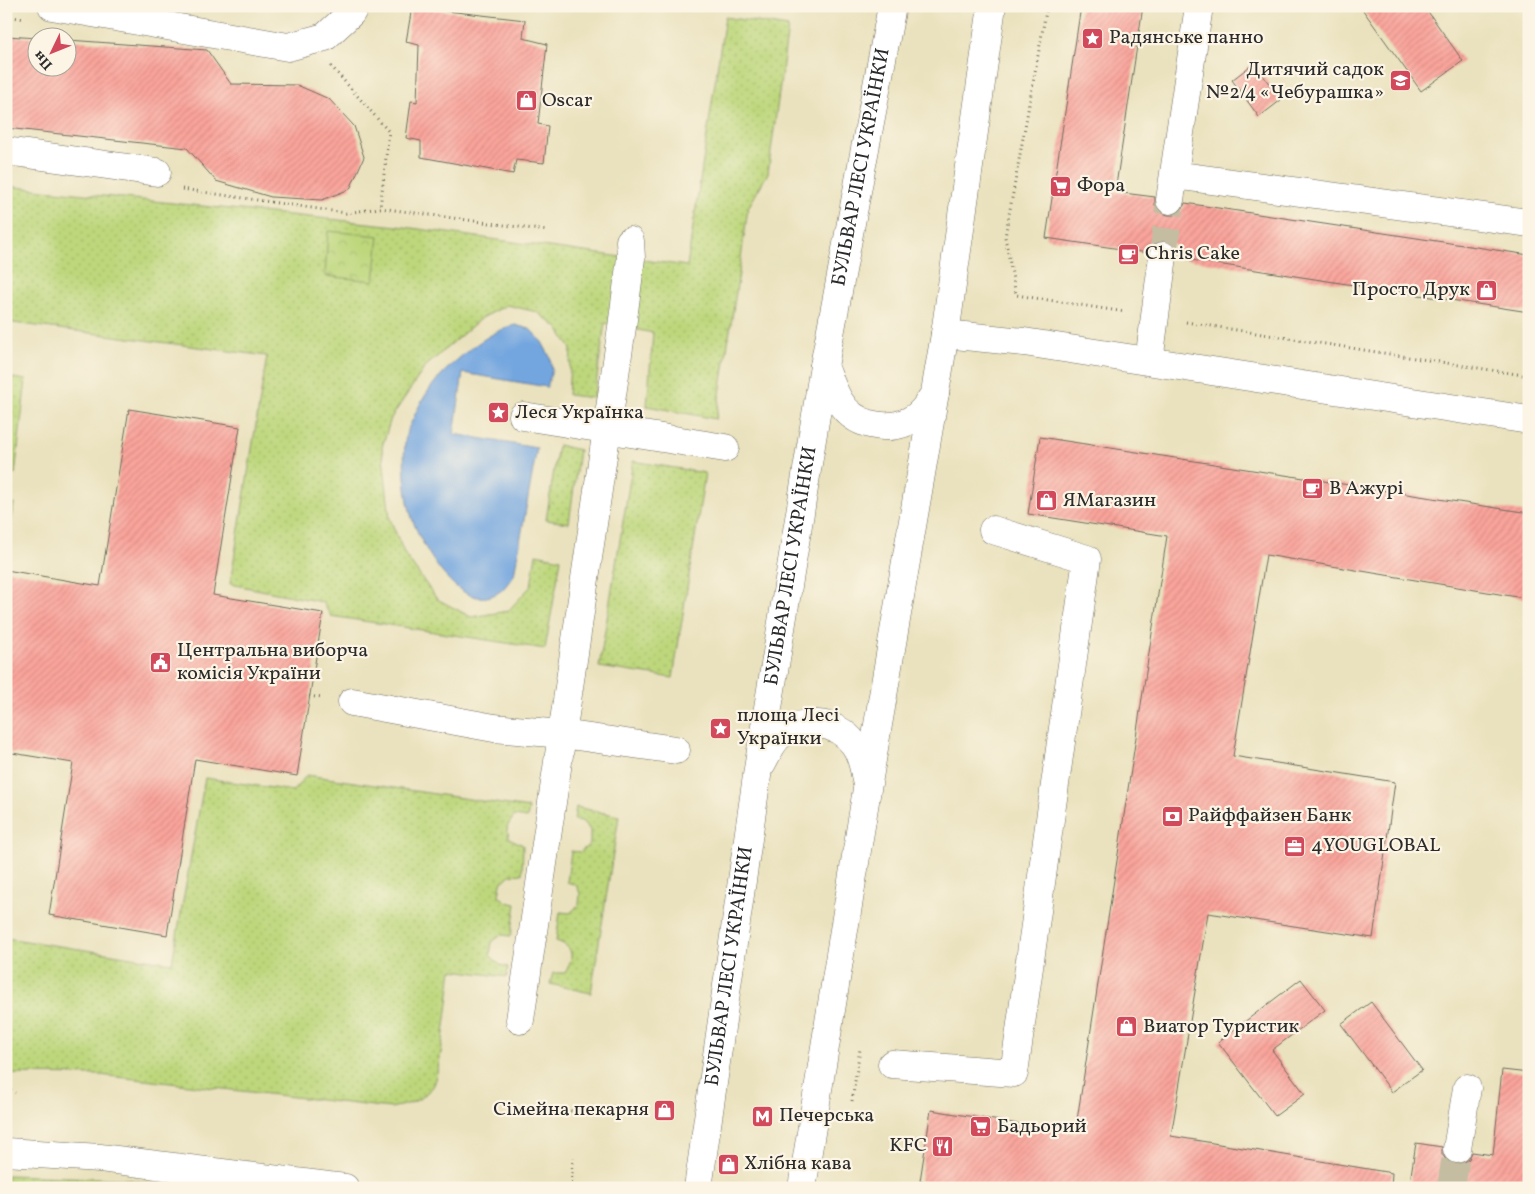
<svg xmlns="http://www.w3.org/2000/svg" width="1535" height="1194" viewBox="0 0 1535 1194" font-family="Vollkorn,serif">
	<defs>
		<pattern id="grass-dots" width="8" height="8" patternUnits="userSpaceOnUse" patternTransform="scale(1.25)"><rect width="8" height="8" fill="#bdd77c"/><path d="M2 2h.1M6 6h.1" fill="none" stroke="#a3b96b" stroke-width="1.8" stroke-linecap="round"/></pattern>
		<pattern id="park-crowns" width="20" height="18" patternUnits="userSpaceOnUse" patternTransform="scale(1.25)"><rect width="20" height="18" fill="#bdd77c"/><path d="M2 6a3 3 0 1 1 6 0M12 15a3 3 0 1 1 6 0" fill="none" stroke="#a3b96b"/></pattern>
		<pattern id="building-hatch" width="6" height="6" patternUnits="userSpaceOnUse" patternTransform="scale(1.25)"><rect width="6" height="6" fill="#faa49b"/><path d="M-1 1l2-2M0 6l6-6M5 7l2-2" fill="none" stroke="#d68d86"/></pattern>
	</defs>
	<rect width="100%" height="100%" fill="#fcf5e5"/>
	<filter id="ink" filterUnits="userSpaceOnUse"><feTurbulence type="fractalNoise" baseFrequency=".02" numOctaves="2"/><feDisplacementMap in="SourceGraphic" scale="10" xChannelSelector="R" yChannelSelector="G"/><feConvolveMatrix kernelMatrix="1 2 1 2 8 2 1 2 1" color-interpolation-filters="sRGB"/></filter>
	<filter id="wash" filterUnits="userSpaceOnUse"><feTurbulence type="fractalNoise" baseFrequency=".0096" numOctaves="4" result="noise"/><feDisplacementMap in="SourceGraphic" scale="20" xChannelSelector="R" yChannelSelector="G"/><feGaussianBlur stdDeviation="1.12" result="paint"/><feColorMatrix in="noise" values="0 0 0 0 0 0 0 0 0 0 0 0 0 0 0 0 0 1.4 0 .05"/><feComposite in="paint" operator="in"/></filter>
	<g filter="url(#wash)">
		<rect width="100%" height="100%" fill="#eae2be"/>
		<path fill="url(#grass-dots)" stroke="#748154" d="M725,17l63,10 -20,146 -20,35 -9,65 -23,146 -69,-13 6,-73 -48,-10 -11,75 -26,-3 3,-46 -13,-21 -21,-16 -30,-7 -27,14 -55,48 -34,51 -9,29 8,72 15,36 32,44 34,18 37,-6 23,-25 5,-32 25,5 -16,90 -214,-33 -9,-14 -92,-18 37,-228 -261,-34v-136l391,40 290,40z
			M6,377l20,3 -11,94 -9,-1z
			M558,445l21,5 -10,73 -23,-3z
			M633,461l72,12 -32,205 -74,-11z
			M6,502l8,2 -7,47h-1z
			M307,775l222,33 -2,10 -13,-2 -7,11 2,11 14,7 -1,29 -12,1 -9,8 -2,13 8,6 9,2 -5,32 -10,-1 -9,7 -2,13 10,10 8,2 -1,10 -55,-7c-3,20 -11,107 -21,118 -12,15 -23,16 -40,20l-291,-33 -94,-1v-136l166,25 33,-185 88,13z
			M576,807l43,9 -28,177 -41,-9 3,-11h12c8,-14 11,-26 -9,-32l4,-29 10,1 9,-8 1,-12 -4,-8 -9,-3 4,-31 9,1 10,-8v-14l-8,-9 -8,-1z
			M6,1175l119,4 55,9h-174z"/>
		<path fill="url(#park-crowns)" stroke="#748154" d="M328,231l51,5 -5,45 -49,-5z"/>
		<path fill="#73a6df" stroke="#4f6885" d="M515,325l15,4 12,13 8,15 2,13 -5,17 -84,-14 -9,61 83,14 -23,127c-4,5 -8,11 -12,15 -39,30 -78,-39 -89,-69 -8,-21 -11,-64 -7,-86 1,-5 4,-10 6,-14 11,-26 24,-43 45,-61 17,-15 36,-29 58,-35z"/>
		<g id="blocks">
			<path fill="url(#building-hatch)" d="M1081,6h62l-28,186 40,5v8l5,7 8,3h7l7,-5 3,-7 344,52v57l-351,-54 -1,-8 -4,-6 -7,-3 -9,1 -6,4 -3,7 -102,-15z
				M1360,6h64l39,55 -42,30z
				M412,7l113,13 -2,18 24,6 -9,80 10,2 -4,37 -28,-3 -3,14 -92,-17v-16l-15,-3 5,-37 6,1 2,-57 -13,-3z
				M6,36l32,2v30h30v-28l139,10 24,34 66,1 32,14 25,27 10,31 -14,32 -28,11 -51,-3 -55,-16 -29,-33 -181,-20z
				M1254,63l27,37 -22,17 -27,-37z
				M129,409l111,18 -27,168 110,18 -26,163 -102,-17 -28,176 -118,-20 24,-152 -67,-11v-182l94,16z
				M1040,437l489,76v86l-263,-44 -33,201 162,26 -22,156 -165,-25 -37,223 221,37 -1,15h-429l-42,-7 11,-71 144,23 92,-597 -139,-22z
				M1301,979l24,31 -53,40 33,44 -30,22 -57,-74z
				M1371,1002l51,68 -30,22 -51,-68z
				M1502,1070l27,3v115h-120l7,-45 26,4v7l5,7 8,3 8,-1 6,-4 3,-7 21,3z"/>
		</g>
	</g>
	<g filter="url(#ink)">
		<use href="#blocks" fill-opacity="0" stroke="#6e6b5e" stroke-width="1"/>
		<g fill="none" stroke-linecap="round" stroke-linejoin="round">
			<path stroke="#c4bda1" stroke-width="28" stroke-dasharray="28 14" stroke-linecap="butt" d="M1163,256l7,-56
				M1451,1188l6,-39"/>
			<defs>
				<path id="minor" d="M52,6l236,41 37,-10 26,-24 4,-7
					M6,151l151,21
					M1174,175l355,48
					M1170,200l29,-194
					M945,334l79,8 505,78
					M1149,361l14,-105
					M523,416l202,32
					M352,702l142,26 68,6 114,16
					M520,1020l102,-693 9,-69 -1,-17
					M892,1064l122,9 73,-514 -94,-29
					M1457,1149l10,-61"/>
				<g id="major">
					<path d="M824,366c5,12 9,25 16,36 14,23 45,30 69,19 12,-5 19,-17 26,-28"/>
					<path d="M762,763c5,-9 9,-19 16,-26 22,-19 58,-18 76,7 7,10 10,23 12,36"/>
					<path d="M6,1152l94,6 245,30"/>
					<path id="s1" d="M698,1188l60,-419 66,-403 68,-360"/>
					<path d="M802,1188l65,-399 78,-455 47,-328"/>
				</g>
			</defs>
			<use href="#minor" stroke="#6e6b5e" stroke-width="29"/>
			<use href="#major" stroke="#6e6b5e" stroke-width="29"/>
			<path stroke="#6e6b5e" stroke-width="3" stroke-dasharray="1 4" stroke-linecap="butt" d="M1047,6l-42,231 11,58 109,17
				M6,16l19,3
				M331,66l58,66 -9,76
				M182,189l164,24 34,-5 168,23
				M1186,322l343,54
				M309,696l13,2
				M6,1088l9,5
				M852,1101l8,-52
				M541,1105l56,11
				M571,1188l2,-30"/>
			<use href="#minor" stroke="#fff" stroke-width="28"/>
			<use href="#major" stroke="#fff" stroke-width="28"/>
		</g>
	</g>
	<defs>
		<symbol id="sight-square" viewBox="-11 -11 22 22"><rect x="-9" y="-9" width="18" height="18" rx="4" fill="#d1495b" stroke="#fcf5e5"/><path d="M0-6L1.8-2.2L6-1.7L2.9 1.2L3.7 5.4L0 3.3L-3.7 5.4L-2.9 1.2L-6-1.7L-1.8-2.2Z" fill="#fff"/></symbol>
		<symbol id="school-square" viewBox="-11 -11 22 22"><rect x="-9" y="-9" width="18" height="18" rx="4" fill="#d1495b" stroke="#fcf5e5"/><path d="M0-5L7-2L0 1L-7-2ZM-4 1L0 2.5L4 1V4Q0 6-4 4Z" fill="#fff"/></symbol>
		<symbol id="shop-square" viewBox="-11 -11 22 22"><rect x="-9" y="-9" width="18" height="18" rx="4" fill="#d1495b" stroke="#fcf5e5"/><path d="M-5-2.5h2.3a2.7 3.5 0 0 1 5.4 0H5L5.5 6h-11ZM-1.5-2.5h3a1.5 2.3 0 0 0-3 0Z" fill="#fff"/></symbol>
		<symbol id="supermarket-square" viewBox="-11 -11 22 22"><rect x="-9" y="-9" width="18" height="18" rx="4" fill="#d1495b" stroke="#fcf5e5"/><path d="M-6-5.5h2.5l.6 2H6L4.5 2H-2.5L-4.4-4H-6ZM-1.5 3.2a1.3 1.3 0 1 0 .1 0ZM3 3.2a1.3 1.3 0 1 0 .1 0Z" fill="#fff"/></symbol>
		<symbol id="cafe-square" viewBox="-11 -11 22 22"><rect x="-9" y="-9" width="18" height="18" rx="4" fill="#d1495b" stroke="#fcf5e5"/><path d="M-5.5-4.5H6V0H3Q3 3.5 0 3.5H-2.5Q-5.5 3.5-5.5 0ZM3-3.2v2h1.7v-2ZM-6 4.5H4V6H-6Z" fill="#fff"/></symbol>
		<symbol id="civic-square" viewBox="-11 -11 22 22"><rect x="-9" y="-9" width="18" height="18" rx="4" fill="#d1495b" stroke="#fcf5e5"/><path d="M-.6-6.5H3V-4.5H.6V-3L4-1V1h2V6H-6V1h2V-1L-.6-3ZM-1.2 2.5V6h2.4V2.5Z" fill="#fff"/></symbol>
		<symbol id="bank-square" viewBox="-11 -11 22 22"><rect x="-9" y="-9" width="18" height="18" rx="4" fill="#d1495b" stroke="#fcf5e5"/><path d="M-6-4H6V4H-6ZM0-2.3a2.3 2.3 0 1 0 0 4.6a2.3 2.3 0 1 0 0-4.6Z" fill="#fff"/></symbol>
		<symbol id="office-square" viewBox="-11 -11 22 22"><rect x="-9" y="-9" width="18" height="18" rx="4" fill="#d1495b" stroke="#fcf5e5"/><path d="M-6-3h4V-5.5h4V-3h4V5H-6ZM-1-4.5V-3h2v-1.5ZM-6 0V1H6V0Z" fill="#fff"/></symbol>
		<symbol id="metro-square" viewBox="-11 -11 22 22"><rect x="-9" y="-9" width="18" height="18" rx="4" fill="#d1495b" stroke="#fcf5e5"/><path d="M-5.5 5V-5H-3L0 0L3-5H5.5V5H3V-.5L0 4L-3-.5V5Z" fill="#fff"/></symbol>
		<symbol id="restaurant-square" viewBox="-11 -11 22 22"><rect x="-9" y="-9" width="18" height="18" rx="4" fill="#d1495b" stroke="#fcf5e5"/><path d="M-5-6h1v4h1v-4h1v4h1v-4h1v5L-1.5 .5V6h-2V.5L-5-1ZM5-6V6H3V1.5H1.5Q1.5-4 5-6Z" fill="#fff"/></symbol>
	</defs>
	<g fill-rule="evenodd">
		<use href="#sight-square" x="1080" y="26" width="25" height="25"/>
		<use href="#school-square" x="1388" y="68" width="25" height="25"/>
		<use href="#shop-square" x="514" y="88" width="25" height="25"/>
		<use href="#supermarket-square" x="1048" y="174" width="25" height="25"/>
		<use href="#cafe-square" x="1116" y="242" width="25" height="25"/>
		<use href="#shop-square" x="1474" y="278" width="25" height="25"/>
		<use href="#sight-square" x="486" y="400" width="25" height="25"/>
		<use href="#cafe-square" x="1300" y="476" width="25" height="25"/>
		<use href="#shop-square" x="1034" y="488" width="25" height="25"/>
		<use href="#civic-square" x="148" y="650" width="25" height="25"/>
		<use href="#sight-square" x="708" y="716" width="25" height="25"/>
		<use href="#bank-square" x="1160" y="804" width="25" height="25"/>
		<use href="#office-square" x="1282" y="834" width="25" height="25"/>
		<use href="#shop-square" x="1114" y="1014" width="25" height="25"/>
		<use href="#shop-square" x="652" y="1098" width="25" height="25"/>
		<use href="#metro-square" x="750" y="1104" width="25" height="25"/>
		<use href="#supermarket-square" x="968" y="1114" width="25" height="25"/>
		<use href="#restaurant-square" x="930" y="1134" width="25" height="25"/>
		<use href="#shop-square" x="716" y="1152" width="25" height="25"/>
	</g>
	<g text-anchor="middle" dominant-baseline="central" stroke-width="4.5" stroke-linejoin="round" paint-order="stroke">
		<g font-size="20" fill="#2b2b2b" stroke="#fcf5e5" text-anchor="start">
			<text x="1109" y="38">Радянське панно</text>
			<text x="1384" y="70" text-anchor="end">Дитячий садок<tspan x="1384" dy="23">№2/4 «Чебурашка»</tspan></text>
			<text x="542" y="101">Oscar</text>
			<text x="1077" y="186">Фора</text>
			<text x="1145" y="254">Chris Cake</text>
			<text x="1470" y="290" text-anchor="end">Просто Друк</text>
			<text x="515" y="413">Леся Українка</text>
			<text x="1329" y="489">В Ажурі</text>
			<text x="1063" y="501">ЯМагазин</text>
			<text x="177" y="651">Центральна виборча<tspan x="177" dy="23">комісія України</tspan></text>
			<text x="737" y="716">площа Лесі<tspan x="737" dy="23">Українки</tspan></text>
			<text x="1188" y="816">Райффайзен Банк</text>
			<text x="1311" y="846">4YOUGLOBAL</text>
			<text x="1143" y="1027">Виатор Туристик</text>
			<text x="649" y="1110" text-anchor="end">Сімейна пекарня</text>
			<text x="779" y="1116">Печерська</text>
			<text x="997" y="1127">Бадьорий</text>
			<text x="927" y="1146" text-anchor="end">KFC</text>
			<text x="744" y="1164">Хлібна кава</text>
		</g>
		<g font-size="20" fill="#2b2b2b" stroke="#fcf5e5">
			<text stroke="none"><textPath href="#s1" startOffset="1034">БУЛЬВАР ЛЕСІ УКРАЇНКИ</textPath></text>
			<text stroke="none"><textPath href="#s1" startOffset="629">БУЛЬВАР ЛЕСІ УКРАЇНКИ</textPath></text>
			<text stroke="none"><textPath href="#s1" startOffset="224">БУЛЬВАР ЛЕСІ УКРАЇНКИ</textPath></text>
		</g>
	</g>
	<rect width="1535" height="1194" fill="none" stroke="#fcf5e5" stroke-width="25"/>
	<g transform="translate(52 52) rotate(227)"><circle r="24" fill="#fcf5e5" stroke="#a8a49b"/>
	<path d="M0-4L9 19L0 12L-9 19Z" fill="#d1495b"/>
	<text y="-8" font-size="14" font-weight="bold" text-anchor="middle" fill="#2b2b2b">Пн</text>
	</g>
</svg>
